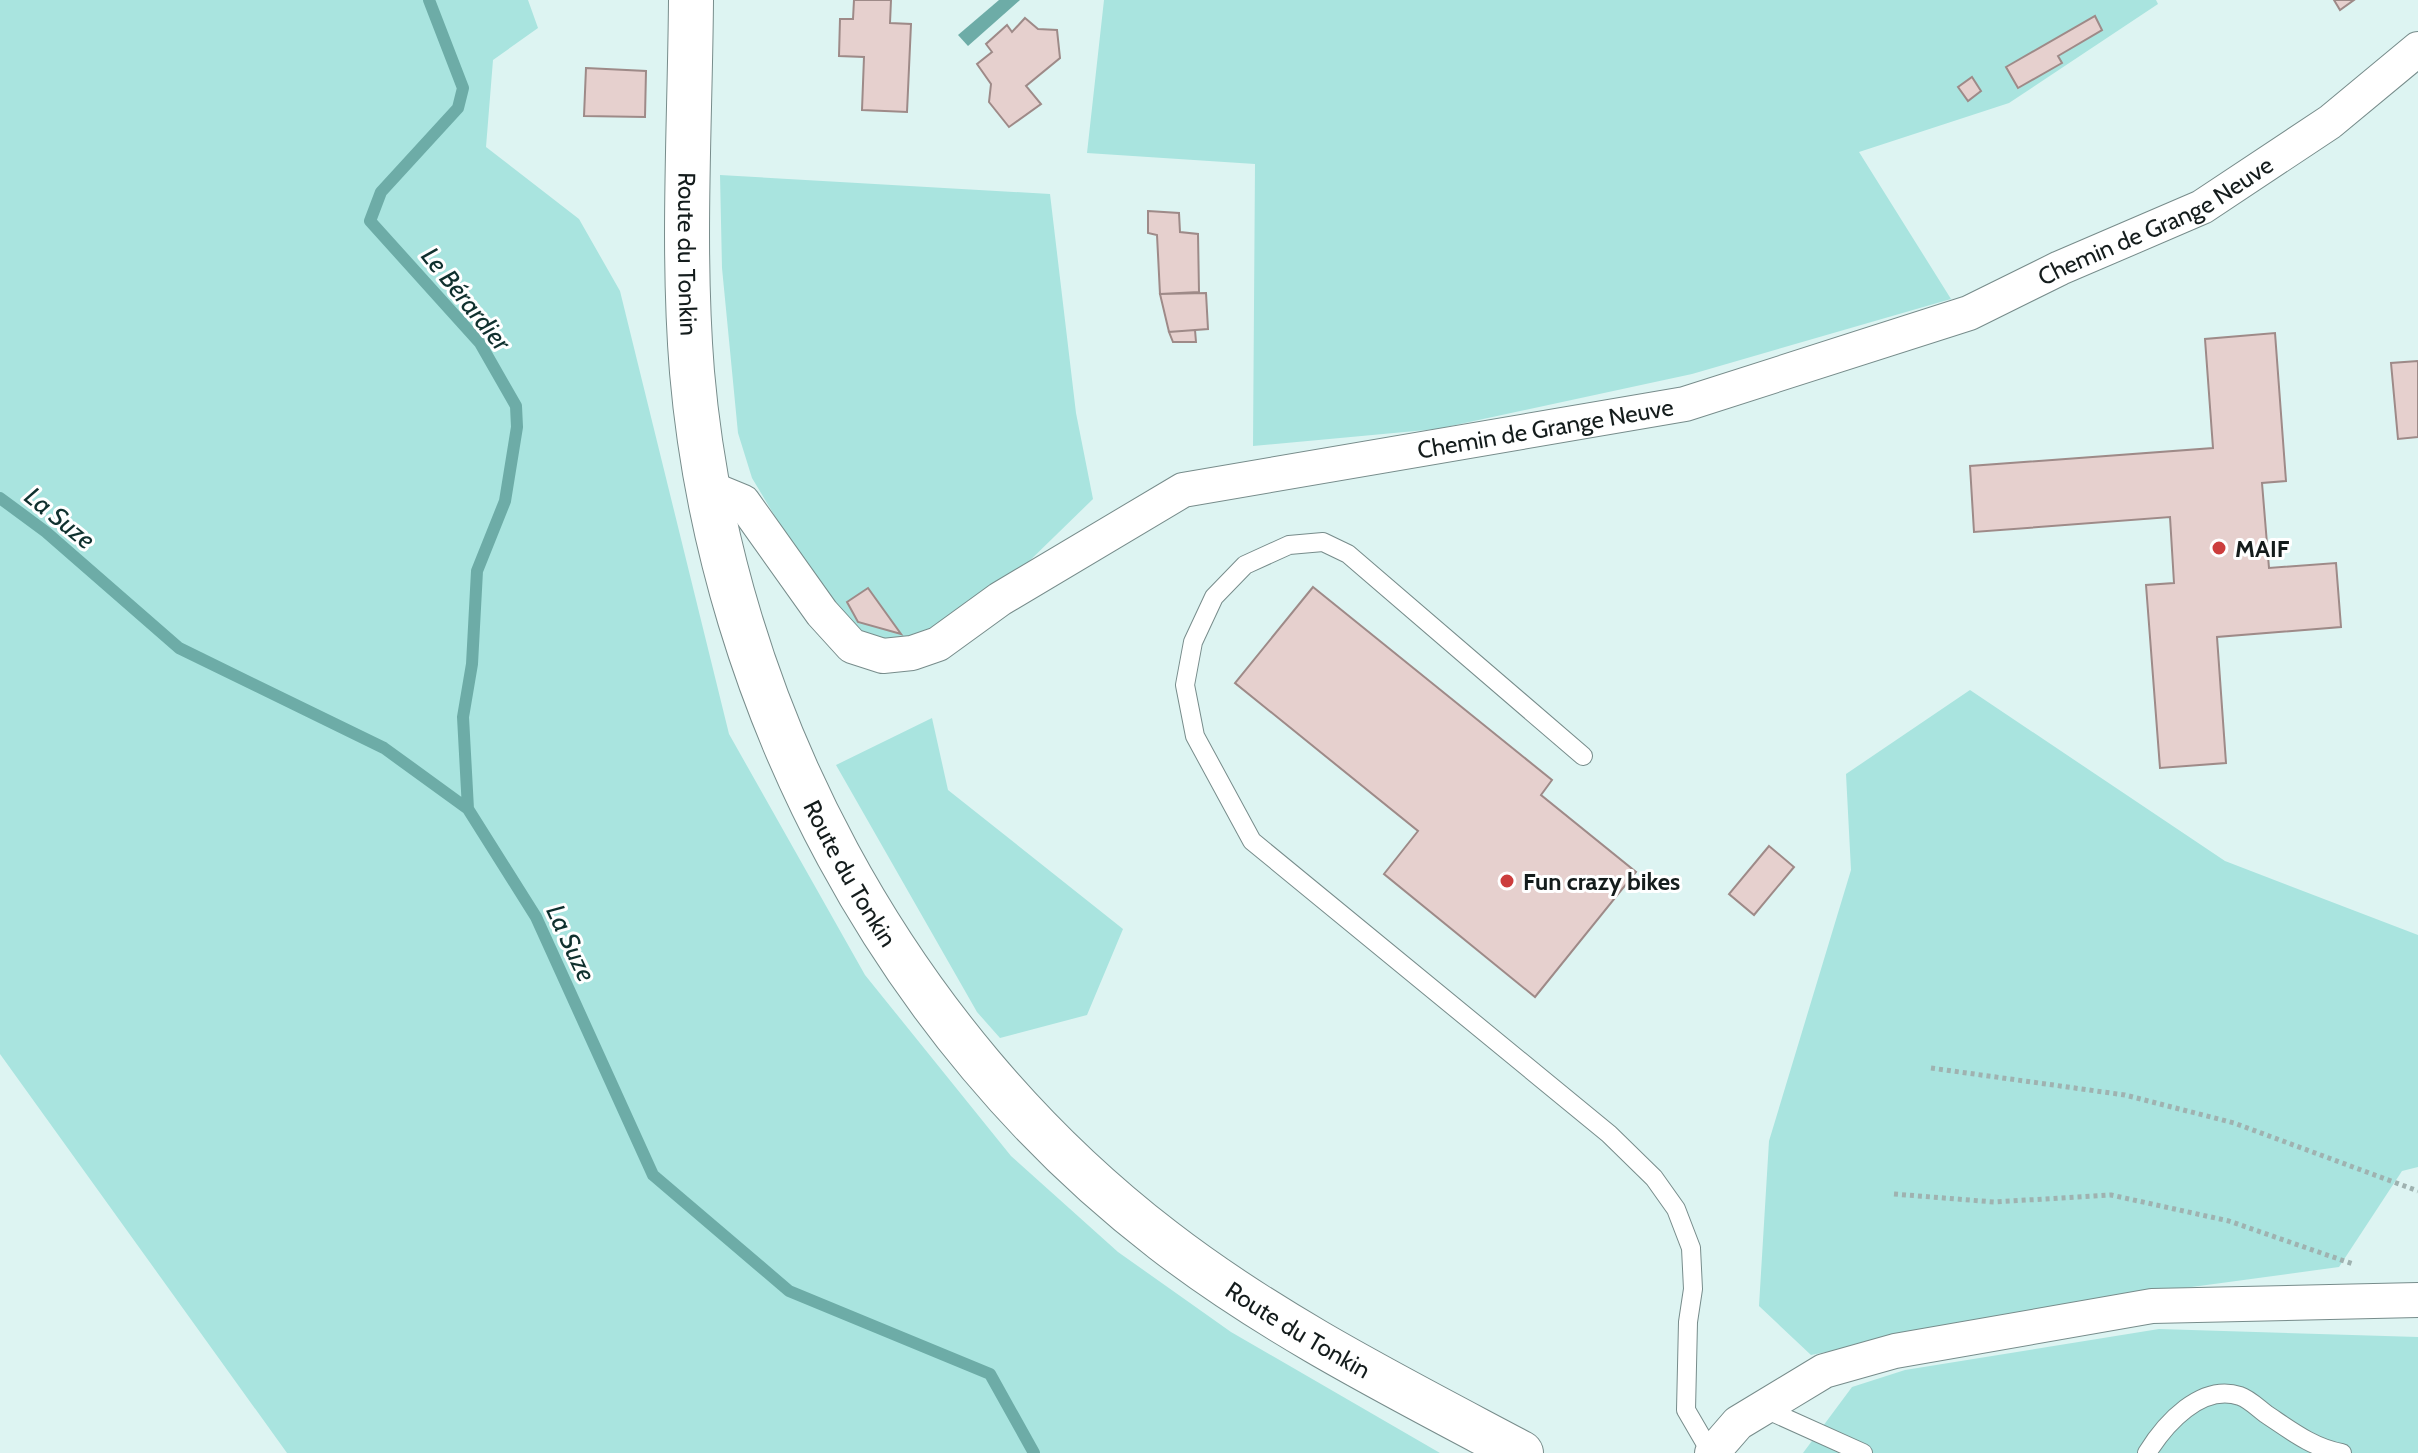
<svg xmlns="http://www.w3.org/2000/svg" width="2418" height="1453" viewBox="0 0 2418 1453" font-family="Cabin,sans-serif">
	<rect width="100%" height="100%" fill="#ddf4f2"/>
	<path fill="#a9e4df" d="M0,0h528l10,28 -45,32 -7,87 93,72 41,72 109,443 136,241 146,181 107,96 113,80 209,121h-1153l-287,-399z
		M1104,0h1052l2,4 -149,99 -150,49 92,147 -259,75 -255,55 -184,17 2,-282 -168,-11z
		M720,175l330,19 26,219 17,86 -113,110 -78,36 -48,-16 -26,-24 -76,-127 -14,-45 -16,-165z
		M1970,690l255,171 193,74v232l-16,4 -63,96 -251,34 -277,54 -52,-49 10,-165 82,-271 -5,-96z
		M932,718l16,72 175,139 -36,86 -87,23 -23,-26 -141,-247z
		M2159,1329l259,8v116h-615l49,-66 53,-17z"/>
	<path fill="#6daca7" d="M999,0h21l-52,46 -10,-11z"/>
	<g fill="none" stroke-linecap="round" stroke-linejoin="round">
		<path stroke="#6daca7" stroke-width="12" d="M429,0l34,88 -5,20 -77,84 -11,29 110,122 36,63 1,21 -12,74 -28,70 -5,93 -9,53 5,92
			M0,498l46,34 133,116 205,100 84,61 68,108 117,258 136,116 201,83 44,79"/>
	</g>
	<path fill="#e6d0ce" stroke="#9e8a88" stroke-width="2" d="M854,0h37l-1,23 21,1 -4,88 -45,-2 2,-53 -25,-1 1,-37h13z
		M2334,0h20l-14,10z
		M2095,16l7,14 -44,26 4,7 -44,25 -12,-21z
		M1025,18l13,11 19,1 3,28 -34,28 15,18 -32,23 -20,-25 2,-18 -14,-20 15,-12 -6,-8 21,-19 5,7z
		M586,68l60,3 -1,46 -61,-1z
		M1972,77l9,14 -13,10 -10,-14z
		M1148,211l31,2 1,19 18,2 1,58 -39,2 -3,-59 -9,-2z
		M1206,293l2,36 -39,3 -9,-38z
		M1195,330l1,12h-23l-4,-10z
		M2275,333l11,148 -24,2 7,85 67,-5 5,64 -124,10 9,126 -66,5 -14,-183 28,-2 -4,-66 -196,15 -4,-66 243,-18 -8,-109z
		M2418,361v76l-20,2 -7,-76z
		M1313,587l239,193 -11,15 95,77 -101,125 -151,-123 34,-43 -183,-148z
		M868,588l33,46 -43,-12 -11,-20z
		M1769,846l25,21 -40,48 -25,-21z"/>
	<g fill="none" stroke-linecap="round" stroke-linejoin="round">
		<defs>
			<path id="lane" d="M1583,756l-235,-202 -25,-12 -34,3 -44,20 -31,32 -21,45 -8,43 10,51 57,105 357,293 45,44 22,31 15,39 2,41 -5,33 -2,88 25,43
				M1763,1408l100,45
				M2147,1453c18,-29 54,-70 93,-57 9,3 18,12 26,18 24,16 47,34 76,39"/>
			<g id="street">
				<path id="s1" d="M709,488l34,14 79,111 30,33 31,10 29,-3 26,-9 62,-45 183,-109 502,-86 284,-91 91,-45 142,-61 128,-85 88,-73"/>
				<path d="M1712,1453l26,-30 86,-52 71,-20 257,-45 266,-6"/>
			</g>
			<g id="secondary">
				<path id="s2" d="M691,0c-1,123 -9,249 1,372 29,335 203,662 471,868 110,85 236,148 358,213"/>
			</g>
		</defs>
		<use href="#lane" stroke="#778c8b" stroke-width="20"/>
		<use href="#street" stroke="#778c8b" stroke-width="36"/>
		<use href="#secondary" stroke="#778c8b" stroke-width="46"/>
		<path stroke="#9fb2b0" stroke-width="5" stroke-dasharray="4 4" stroke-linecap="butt" d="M1931,1068l194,27 109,28 184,68
			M1894,1194l100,8 117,-7 118,26 124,43"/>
		<use href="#lane" stroke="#fff" stroke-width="18"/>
		<use href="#street" stroke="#fff" stroke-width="34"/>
		<use href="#secondary" stroke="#fff" stroke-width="44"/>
	</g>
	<g fill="#cc3d3d" stroke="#fff" stroke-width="3">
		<circle cx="2219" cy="548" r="8"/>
		<circle cx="1507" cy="881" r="8"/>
	</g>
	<g text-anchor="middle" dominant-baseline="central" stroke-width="6" stroke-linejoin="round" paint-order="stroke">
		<g font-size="24" fill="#141c1c" stroke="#fff">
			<text stroke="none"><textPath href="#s1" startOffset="1612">Chemin de Grange Neuve</textPath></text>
			<text stroke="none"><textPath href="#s2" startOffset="254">Route du Tonkin</textPath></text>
			<text stroke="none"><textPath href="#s1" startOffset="964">Chemin de Grange Neuve</textPath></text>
			<text stroke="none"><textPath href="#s2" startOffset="902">Route du Tonkin</textPath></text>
			<text stroke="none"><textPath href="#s2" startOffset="1550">Route du Tonkin</textPath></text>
		</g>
		<g font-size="24" font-weight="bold" fill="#141c1c" stroke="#fff" text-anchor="start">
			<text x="2235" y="548">MAIF</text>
			<text x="1523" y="881">Fun crazy bikes</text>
		</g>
		<g font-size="26" font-style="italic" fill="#0f302e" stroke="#fff">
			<text transform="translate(466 299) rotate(51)">Le Bérardier</text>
			<text transform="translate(60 518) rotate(39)">La Suze</text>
			<text transform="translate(571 943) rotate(65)">La Suze</text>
		</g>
	</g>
</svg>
